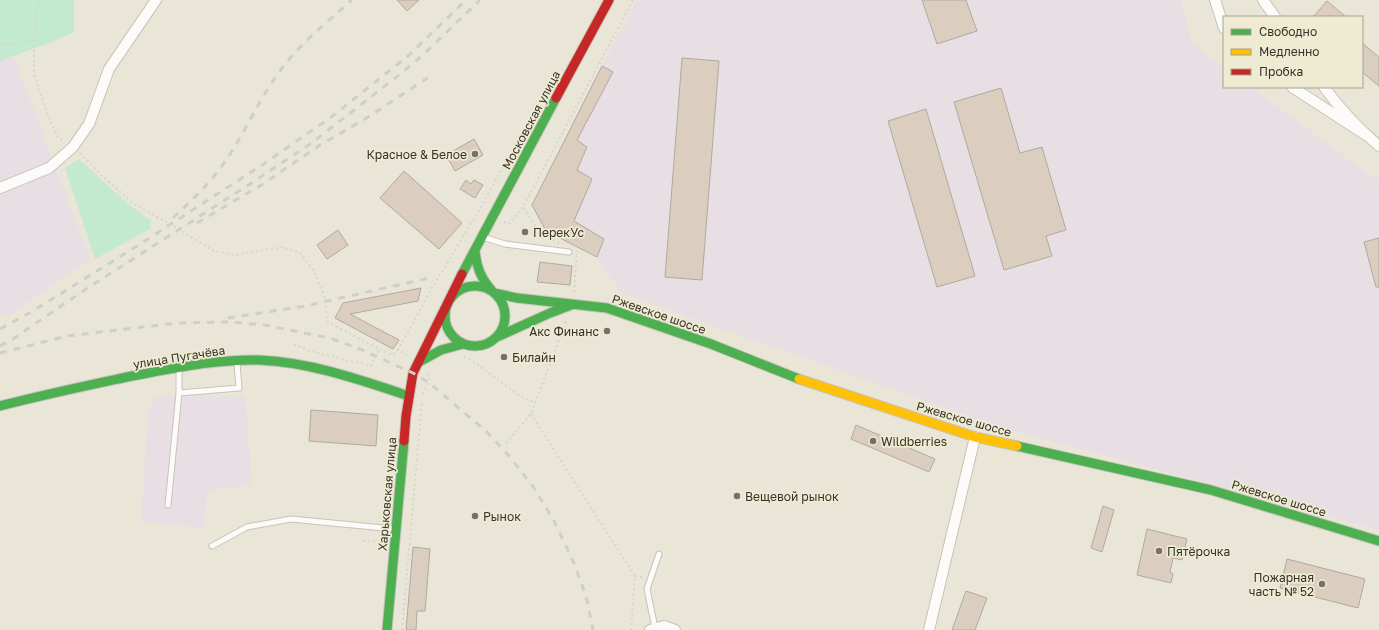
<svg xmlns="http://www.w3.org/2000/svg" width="1379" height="630" viewBox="0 0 1379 630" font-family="'Golos Text',sans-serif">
	<rect width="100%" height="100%" fill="#e9e6d8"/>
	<path fill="#e7dfe4" d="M637,0h544l11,43 32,24v20h27l128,95v348l-381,-103 -377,-134 -24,-36 7,-18 -30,-18 18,-42 -15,-9 10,-23 -10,-7 36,-68 -11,-6z
		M14,56l76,203 -79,55 -11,3v-256z
		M245,395l7,90 -44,5 -5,38 -62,-6 7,-112 7,-14z"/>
	<path fill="#c3eacf" d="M0,0h74v32l-22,10 -52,19z
		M79,159l49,45 23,17 -1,8 -55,30 -30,-91z"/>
	<path fill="#dccebe" stroke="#aeaaa0" d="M397,0h22l-12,11z
		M922,0h44l11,31 -40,13z
		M1327,1l19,16h-33z
		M1362,43l17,14v29l-17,-14z
		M682,58l37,3 -17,219 -37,-3z
		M602,66l11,6 -36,68 10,7 -10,23 15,9 -18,42 30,18 -7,18 -51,-26 -14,-26z
		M1001,88l19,65 22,-6 24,83 -20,6 6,20 -48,14 -50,-168z
		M926,109l49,167 -38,11 -49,-166z
		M474,139l9,16 -28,16 -9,-16z
		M404,171l58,52 -23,26 -59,-51z
		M466,180l5,4 3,-4 9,5 -8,13 -15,-9z
		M338,230l10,15 -21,14 -10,-14z
		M1379,238v49h-3l-12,-45z
		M540,262l32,4 -2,19 -33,-3z
		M421,288l-3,13 -68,13 49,26 -6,9 -58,-31 8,-15z
		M311,410l67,5 -2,31 -67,-5z
		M856,425l79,34 -6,13 -78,-33z
		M1103,506l11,4 -12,42 -11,-4z
		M1147,529l40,10 -5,21 -9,-2 -3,14 3,2 -2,9 -34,-8z
		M413,547l17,2 -5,62h-8l-1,19h-10z
		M1287,559l78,20 -7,29 -78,-20z
		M966,591l21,7 -12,32h-23z"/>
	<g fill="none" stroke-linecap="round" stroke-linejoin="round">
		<defs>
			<path id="lane" d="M483,237l22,7 64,8
				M179,393l60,-5 -2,-25
				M168,505l11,-112v-24
				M212,546l35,-19 44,-8 103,10
				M655,628l-8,-39 12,-35"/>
			<path id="street" d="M1215,0l9,28
				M1263,0l12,17
				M1292,87l74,48
				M1324,87c16,22 35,42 55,59
				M0,188l49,-20 24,-21 16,-23 20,-55 47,-69
				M650,630l14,-4 11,4
				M929,630l46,-193"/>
			<path id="fast" d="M475,250c1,17 6,28 17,41
				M462,274l94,-176
				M445 316a30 30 0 1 1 60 0a30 30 0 1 1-60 0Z
				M494,293l23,5 90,10 104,36 88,35
				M497,337l53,-24 21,-8
				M419,362l22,-12 22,-6
				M0,406c42,-11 85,-20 127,-29 44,-8 88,-18 132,-17 51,2 102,20 150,36
				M1017,446l194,44 168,51
				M387,630l17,-189"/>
			<path id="slow" d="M799,379l176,58 42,9"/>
			<path id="jam" d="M556,98l53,-98
				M404,441l2,-25 7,-43 49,-99"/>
		</defs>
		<use href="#lane" stroke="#c6c3b8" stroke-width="7"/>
		<use href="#street" stroke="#c6c3b8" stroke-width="12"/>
		<use href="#fast" stroke="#c6c3b8" stroke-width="11"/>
		<use href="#slow" stroke="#c6c3b8" stroke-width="11"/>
		<use href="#jam" stroke="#c6c3b8" stroke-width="11"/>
		<path stroke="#d5d4d0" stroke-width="2" stroke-dasharray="2 3" stroke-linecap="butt" d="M38,0l-4,41v33l14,42 10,21 7,5
			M0,44l8,1 26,-4
			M80,153l22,23 32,28 45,25 33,21 21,5 50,-8 17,6 13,17 11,25 4,27 51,27
			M504,222l5,2 14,-17
			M559,243l-18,-8 -18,-28 110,-207
			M574,292l3,-41
			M294,344l16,7 61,15 8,-17 14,6 5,-5
			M407,355l-9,-5 34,-62 48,-79 44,-81
			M464,357l6,2 50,37 15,7
			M423,394l6,-15 -1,-7
			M531,414l104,162 -4,54
			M506,443l25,-29 36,-95
			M363,541l20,1
			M635,576l9,2
			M402,630l20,-228"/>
		<use href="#lane" stroke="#fcfbf9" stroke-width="5"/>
		<use href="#street" stroke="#fcfbf9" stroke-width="10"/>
		<use href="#fast" stroke="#4caf50" stroke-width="9"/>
		<use href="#slow" stroke="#ffc107" stroke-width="9"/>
		<use href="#jam" stroke="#c62828" stroke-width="9"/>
		<path stroke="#cfceca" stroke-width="3" stroke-dasharray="7 7" stroke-linecap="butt" d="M173,218c16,-15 32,-30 45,-47 23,-29 37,-65 59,-96 20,-29 49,-52 75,-75
			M197,223l66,-39 57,-39 45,-26 67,-44
			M228,318l77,-12 129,-29
			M0,329l33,-18 104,-65 122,-79 71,-49 78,-62 58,-56
			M0,346l10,-5 73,-50 167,-107 63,-42 86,-67 25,-21 56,-54
			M0,353l67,-17 110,-13 54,-1 33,3 66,13 30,11 53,24 15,9 58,49 24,26 24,31 20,33 19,40 13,35 7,34"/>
	</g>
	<g fill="#747267" stroke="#efead2" stroke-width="1.5">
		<circle cx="475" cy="154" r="4"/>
		<circle cx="525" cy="232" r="4"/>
		<circle cx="607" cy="331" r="4"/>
		<circle cx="504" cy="357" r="4"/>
		<circle cx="873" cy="441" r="4"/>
		<circle cx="737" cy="496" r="4"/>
		<circle cx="475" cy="516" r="4"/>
		<circle cx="1159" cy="551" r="4"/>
		<circle cx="1322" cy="584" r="4"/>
	</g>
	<g text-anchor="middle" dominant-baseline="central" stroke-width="3.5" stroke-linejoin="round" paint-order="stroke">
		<g font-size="12" fill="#35332a" stroke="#efead2">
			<text transform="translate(531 120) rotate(-62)">Московская улица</text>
			<text transform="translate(659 314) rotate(19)">Ржевское шоссе</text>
			<text transform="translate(179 357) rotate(-9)">улица Пугачёва</text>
			<text transform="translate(964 419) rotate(16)">Ржевское шоссе</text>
			<text transform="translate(387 494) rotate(-85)">Харьковская улица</text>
			<text transform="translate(1279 498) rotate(17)">Ржевское шоссе</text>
		</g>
		<g font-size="12" fill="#35332a" stroke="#efead2" text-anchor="start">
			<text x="467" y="154" text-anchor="end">Красное &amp; Белое</text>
			<text x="533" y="232">ПерекУс</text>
			<text x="599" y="331" text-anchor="end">Акс Финанс</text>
			<text x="512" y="357">Билайн</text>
			<text x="881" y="441">Wildberries</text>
			<text x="745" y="496">Вещевой рынок</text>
			<text x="483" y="516">Рынок</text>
			<text x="1167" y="551">Пятёрочка</text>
			<text x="1314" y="577" text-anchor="end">Пожарная<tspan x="1314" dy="14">часть № 52</tspan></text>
		</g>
	</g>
	<rect x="1223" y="16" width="140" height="72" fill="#efead2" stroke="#a5a18f"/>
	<rect x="1231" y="29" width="20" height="6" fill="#4caf50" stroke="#a5a18f"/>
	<text x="1259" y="36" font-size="12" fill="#35332a">Свободно</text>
	<rect x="1231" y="49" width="20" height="6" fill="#ffc107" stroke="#a5a18f"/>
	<text x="1259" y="56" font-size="12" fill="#35332a">Медленно</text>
	<rect x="1231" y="69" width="20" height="6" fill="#c62828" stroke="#a5a18f"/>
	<text x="1259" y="76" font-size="12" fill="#35332a">Пробка</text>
</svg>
